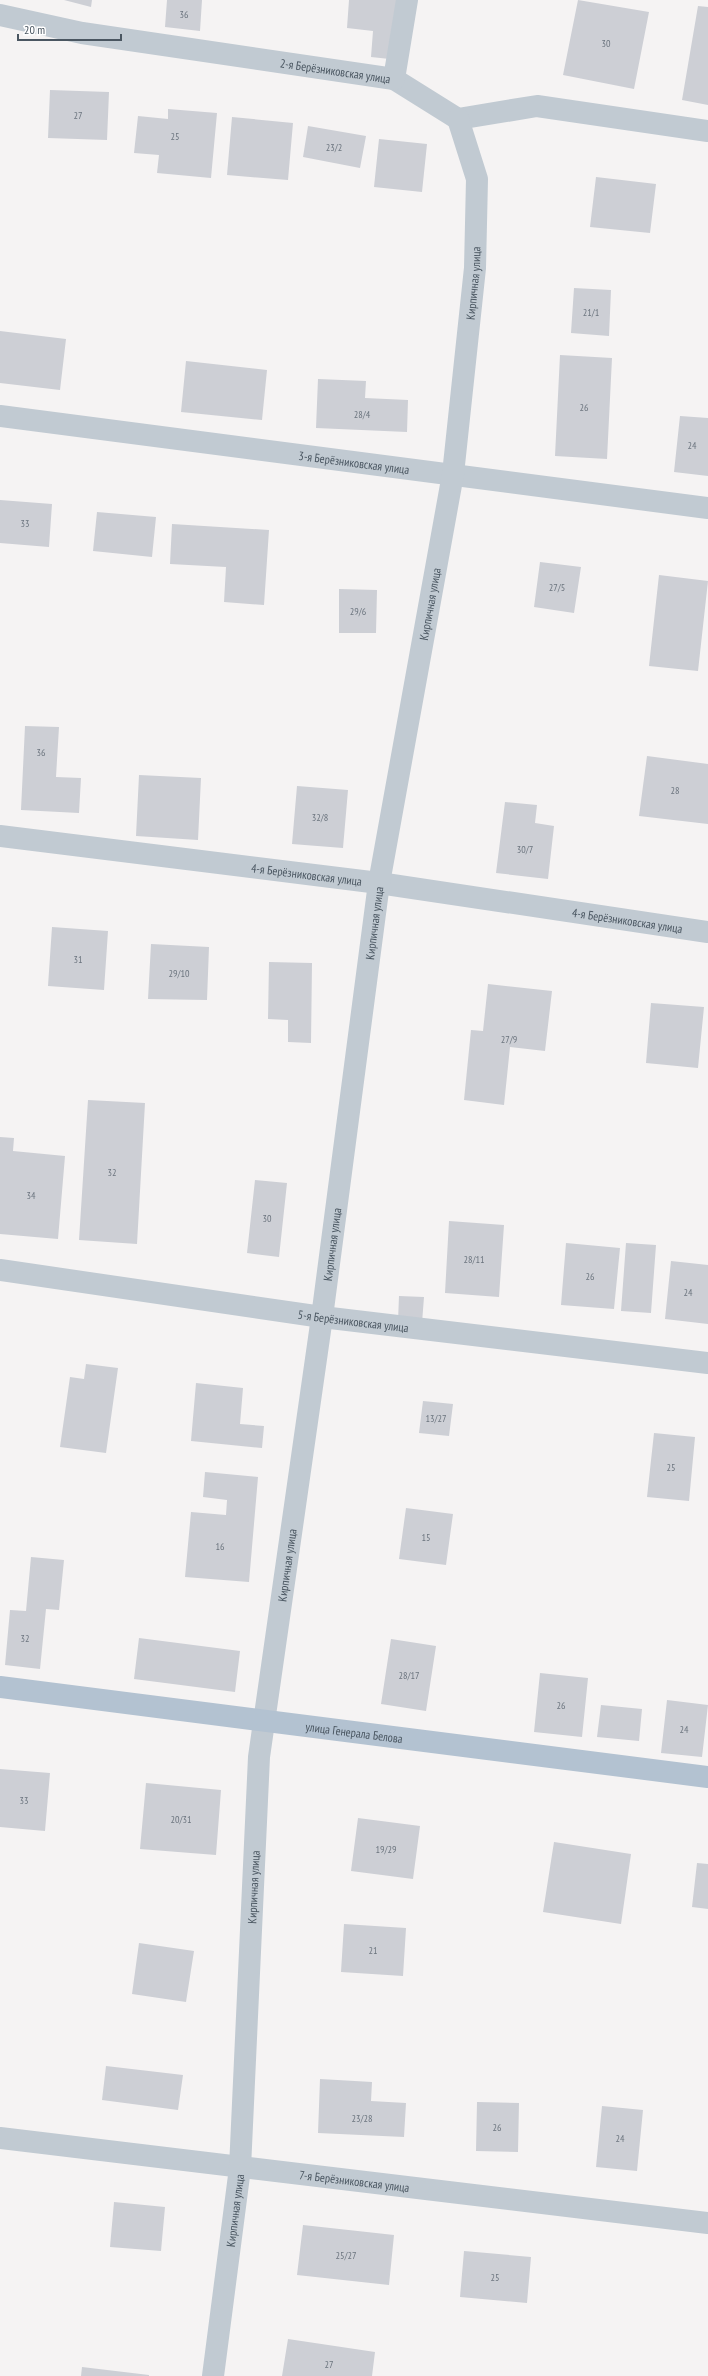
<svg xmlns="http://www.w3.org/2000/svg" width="708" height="2376" viewBox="0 0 708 2376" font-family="'PT Sans Narrow',sans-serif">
	<rect width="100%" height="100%" fill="#f5f3f3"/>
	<path fill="#cdcfd5" d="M64,0h28l-1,7z
		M167,0h35l-2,31 -35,-4z
		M349,0h55l-5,60 -28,-3 2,-26 -26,-3z
		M578,0l71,12 -15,77 -71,-14z
		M698,6l10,1v98l-26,-5z
		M50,90l59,2 -2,48 -59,-2z
		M168,109l49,4 -6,65 -54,-5 2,-18 -25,-2 4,-37 30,3z
		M232,117l61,6 -5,57 -61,-5z
		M308,126l58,10 -6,32 -57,-11z
		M379,139l48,5 -5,48 -48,-5z
		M596,177l60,7 -6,49 -60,-6z
		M574,288l37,2 -2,46 -38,-3z
		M0,331l66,8 -6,51 -60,-7z
		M560,355l52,3 -5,101 -52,-3z
		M186,361l81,9 -5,50 -81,-8z
		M318,379l48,2 -1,17 43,2 -1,32 -91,-4z
		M680,416l28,2v58l-34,-4z
		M0,500l52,4 -3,43 -49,-4z
		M97,512l59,5 -4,40 -59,-6z
		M172,524l97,6 -5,75 -40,-3 2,-35 -56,-3z
		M540,562l41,5 -7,46 -40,-6z
		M659,575l49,6 -10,90 -49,-5z
		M339,589l38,1 -1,43h-37z
		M25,726l34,1 -3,50 25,1 -2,35 -58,-3z
		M647,756l61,8v60l-69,-8z
		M139,775l62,3 -3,62 -62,-4z
		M297,786l51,4 -5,58 -51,-4z
		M505,802l32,3 -2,18 19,3 -6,53 -52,-6z
		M52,927l56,4 -4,59 -56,-4z
		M151,944l58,3 -2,53 -59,-1z
		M269,962l43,1 -1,80 -23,-1v-22l-20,-1z
		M488,984l64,7 -7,60 -35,-4 -6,58 -40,-5 7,-70 12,1z
		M651,1003l53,4 -6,61 -52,-5z
		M88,1100l57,3 -8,141 -58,-4z
		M0,1137l14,1 -1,13 52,5 -7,83 -58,-5z
		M255,1180l32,3 -8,74 -32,-4z
		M449,1221l55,4 -5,72 -54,-4z
		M566,1243l54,5 -6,61 -53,-4z
		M626,1243l30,2 -5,68 -30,-2z
		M671,1261l37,4v59l-43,-5z
		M399,1296l25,1 -2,26 -24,-2z
		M86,1364l32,4 -12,85 -46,-6 10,-70 14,2z
		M196,1383l47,5 -3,36 24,2 -2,22 -71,-7z
		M423,1401l30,3 -4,32 -30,-3z
		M654,1433l41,4 -6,64 -42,-4z
		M205,1472l53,5 -9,105 -64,-5 6,-65 35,3 1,-15 -24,-3z
		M406,1508l47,6 -7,51 -47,-6z
		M31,1557l33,3 -5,50 -13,-1 -6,60 -35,-4 5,-55 16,1z
		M139,1638l101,13 -5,41 -101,-13z
		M391,1639l45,7 -10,65 -45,-7z
		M540,1673l48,5 -6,59 -48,-5z
		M667,1700l41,5 -6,52 -41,-4z
		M601,1705l41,4 -3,32 -42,-4z
		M0,1769l50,4 -5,58 -45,-4z
		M146,1783l75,7 -5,65 -76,-6z
		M358,1818l62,8 -7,53 -62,-8z
		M554,1842l77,12 -10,70 -78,-12z
		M697,1863l11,1v45l-16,-2z
		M344,1924l62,4 -3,48 -62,-4z
		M139,1943l55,8 -8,51 -54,-8z
		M106,2066l77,9 -5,35 -76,-10z
		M320,2079l52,3 -1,19 35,2 -2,34 -86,-4z
		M477,2102l42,1 -1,49 -42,-1z
		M602,2106l41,4 -6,61 -41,-4z
		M114,2202l51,5 -4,44 -51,-4z
		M303,2225l91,10 -5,50 -92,-10z
		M464,2251l67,6 -4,46 -67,-6z
		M288,2339l87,13 -3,24h-90z
		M82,2367l67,8v1h-68z"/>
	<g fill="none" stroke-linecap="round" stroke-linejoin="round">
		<g stroke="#c1cad2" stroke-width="22">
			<path id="s1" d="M0,15l82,18 312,46 64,40 79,-13 171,25"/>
			<path d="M394,79l13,-79"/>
			<path id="s2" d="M0,416l708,92"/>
			<path id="s3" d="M0,836l379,47 329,49"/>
			<path id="s4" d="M0,1270l322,47 386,46"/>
			<path id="s5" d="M0,2138l708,85"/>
			<path id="s6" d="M213,2376l27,-208 19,-411 63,-440 57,-434 74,-409 22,-206 2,-89 -19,-60"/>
		</g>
		<path stroke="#b3c2d1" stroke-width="22" id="s7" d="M0,1687l708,90"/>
	</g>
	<g text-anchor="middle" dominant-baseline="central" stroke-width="3" stroke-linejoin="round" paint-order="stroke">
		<g font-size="10" fill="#6b747e">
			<text x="184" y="14">36</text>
			<text x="606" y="43">30</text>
			<text x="78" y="115">27</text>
			<text x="175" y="136">25</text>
			<text x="334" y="147">23/2</text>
			<text x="591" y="312">21/1</text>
			<text x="584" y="407">26</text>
			<text x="362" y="414">28/4</text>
			<text x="692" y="445">24</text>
			<text x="25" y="523">33</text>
			<text x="557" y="587">27/5</text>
			<text x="358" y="611">29/6</text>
			<text x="41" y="752">36</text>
			<text x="675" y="790">28</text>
			<text x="320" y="817">32/8</text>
			<text x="525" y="849">30/7</text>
			<text x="78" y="959">31</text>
			<text x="179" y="973">29/10</text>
			<text x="509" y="1039">27/9</text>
			<text x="112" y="1172">32</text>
			<text x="31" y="1195">34</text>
			<text x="267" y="1218">30</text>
			<text x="474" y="1259">28/11</text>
			<text x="590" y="1276">26</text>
			<text x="688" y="1292">24</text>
			<text x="436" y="1418">13/27</text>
			<text x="671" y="1467">25</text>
			<text x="426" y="1537">15</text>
			<text x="220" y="1546">16</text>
			<text x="25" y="1638">32</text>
			<text x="409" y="1675">28/17</text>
			<text x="561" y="1705">26</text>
			<text x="684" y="1729">24</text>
			<text x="24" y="1800">33</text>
			<text x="181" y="1819">20/31</text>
			<text x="386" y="1849">19/29</text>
			<text x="373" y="1950">21</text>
			<text x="362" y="2118">23/28</text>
			<text x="497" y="2127">26</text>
			<text x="620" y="2138">24</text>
			<text x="346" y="2255">25/27</text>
			<text x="495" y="2277">25</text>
			<text x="329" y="2364">27</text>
		</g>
		<g font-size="12" fill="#4a5661" stroke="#fff">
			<text stroke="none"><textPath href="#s1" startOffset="340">2-я Берёзниковская улица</textPath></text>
			<text stroke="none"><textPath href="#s6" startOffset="2111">Кирпичная улица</textPath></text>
			<text stroke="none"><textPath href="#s2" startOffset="357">3-я Берёзниковская улица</textPath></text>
			<text stroke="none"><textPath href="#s6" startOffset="1787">Кирпичная улица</textPath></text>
			<text stroke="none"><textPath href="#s3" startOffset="309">4-я Берёзниковская улица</textPath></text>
			<text stroke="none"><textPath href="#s3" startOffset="633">4-я Берёзниковская улица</textPath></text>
			<text stroke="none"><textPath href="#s6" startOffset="1463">Кирпичная улица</textPath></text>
			<text stroke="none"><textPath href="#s6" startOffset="1139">Кирпичная улица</textPath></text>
			<text stroke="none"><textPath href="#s4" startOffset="357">5-я Берёзниковская улица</textPath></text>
			<text stroke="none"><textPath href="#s6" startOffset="815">Кирпичная улица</textPath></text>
			<text stroke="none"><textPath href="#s7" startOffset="357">улица Генерала Белова</textPath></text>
			<text stroke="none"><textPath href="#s6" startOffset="491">Кирпичная улица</textPath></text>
			<text stroke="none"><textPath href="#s5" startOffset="357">7-я Берёзниковская улица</textPath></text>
			<text stroke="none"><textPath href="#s6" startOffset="167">Кирпичная улица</textPath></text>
		</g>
	</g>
	<path d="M18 34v6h103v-6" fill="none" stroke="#4a5661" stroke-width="2"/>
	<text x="24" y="34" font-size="12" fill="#4a5661" stroke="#ffffff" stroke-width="3" paint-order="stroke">20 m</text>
</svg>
